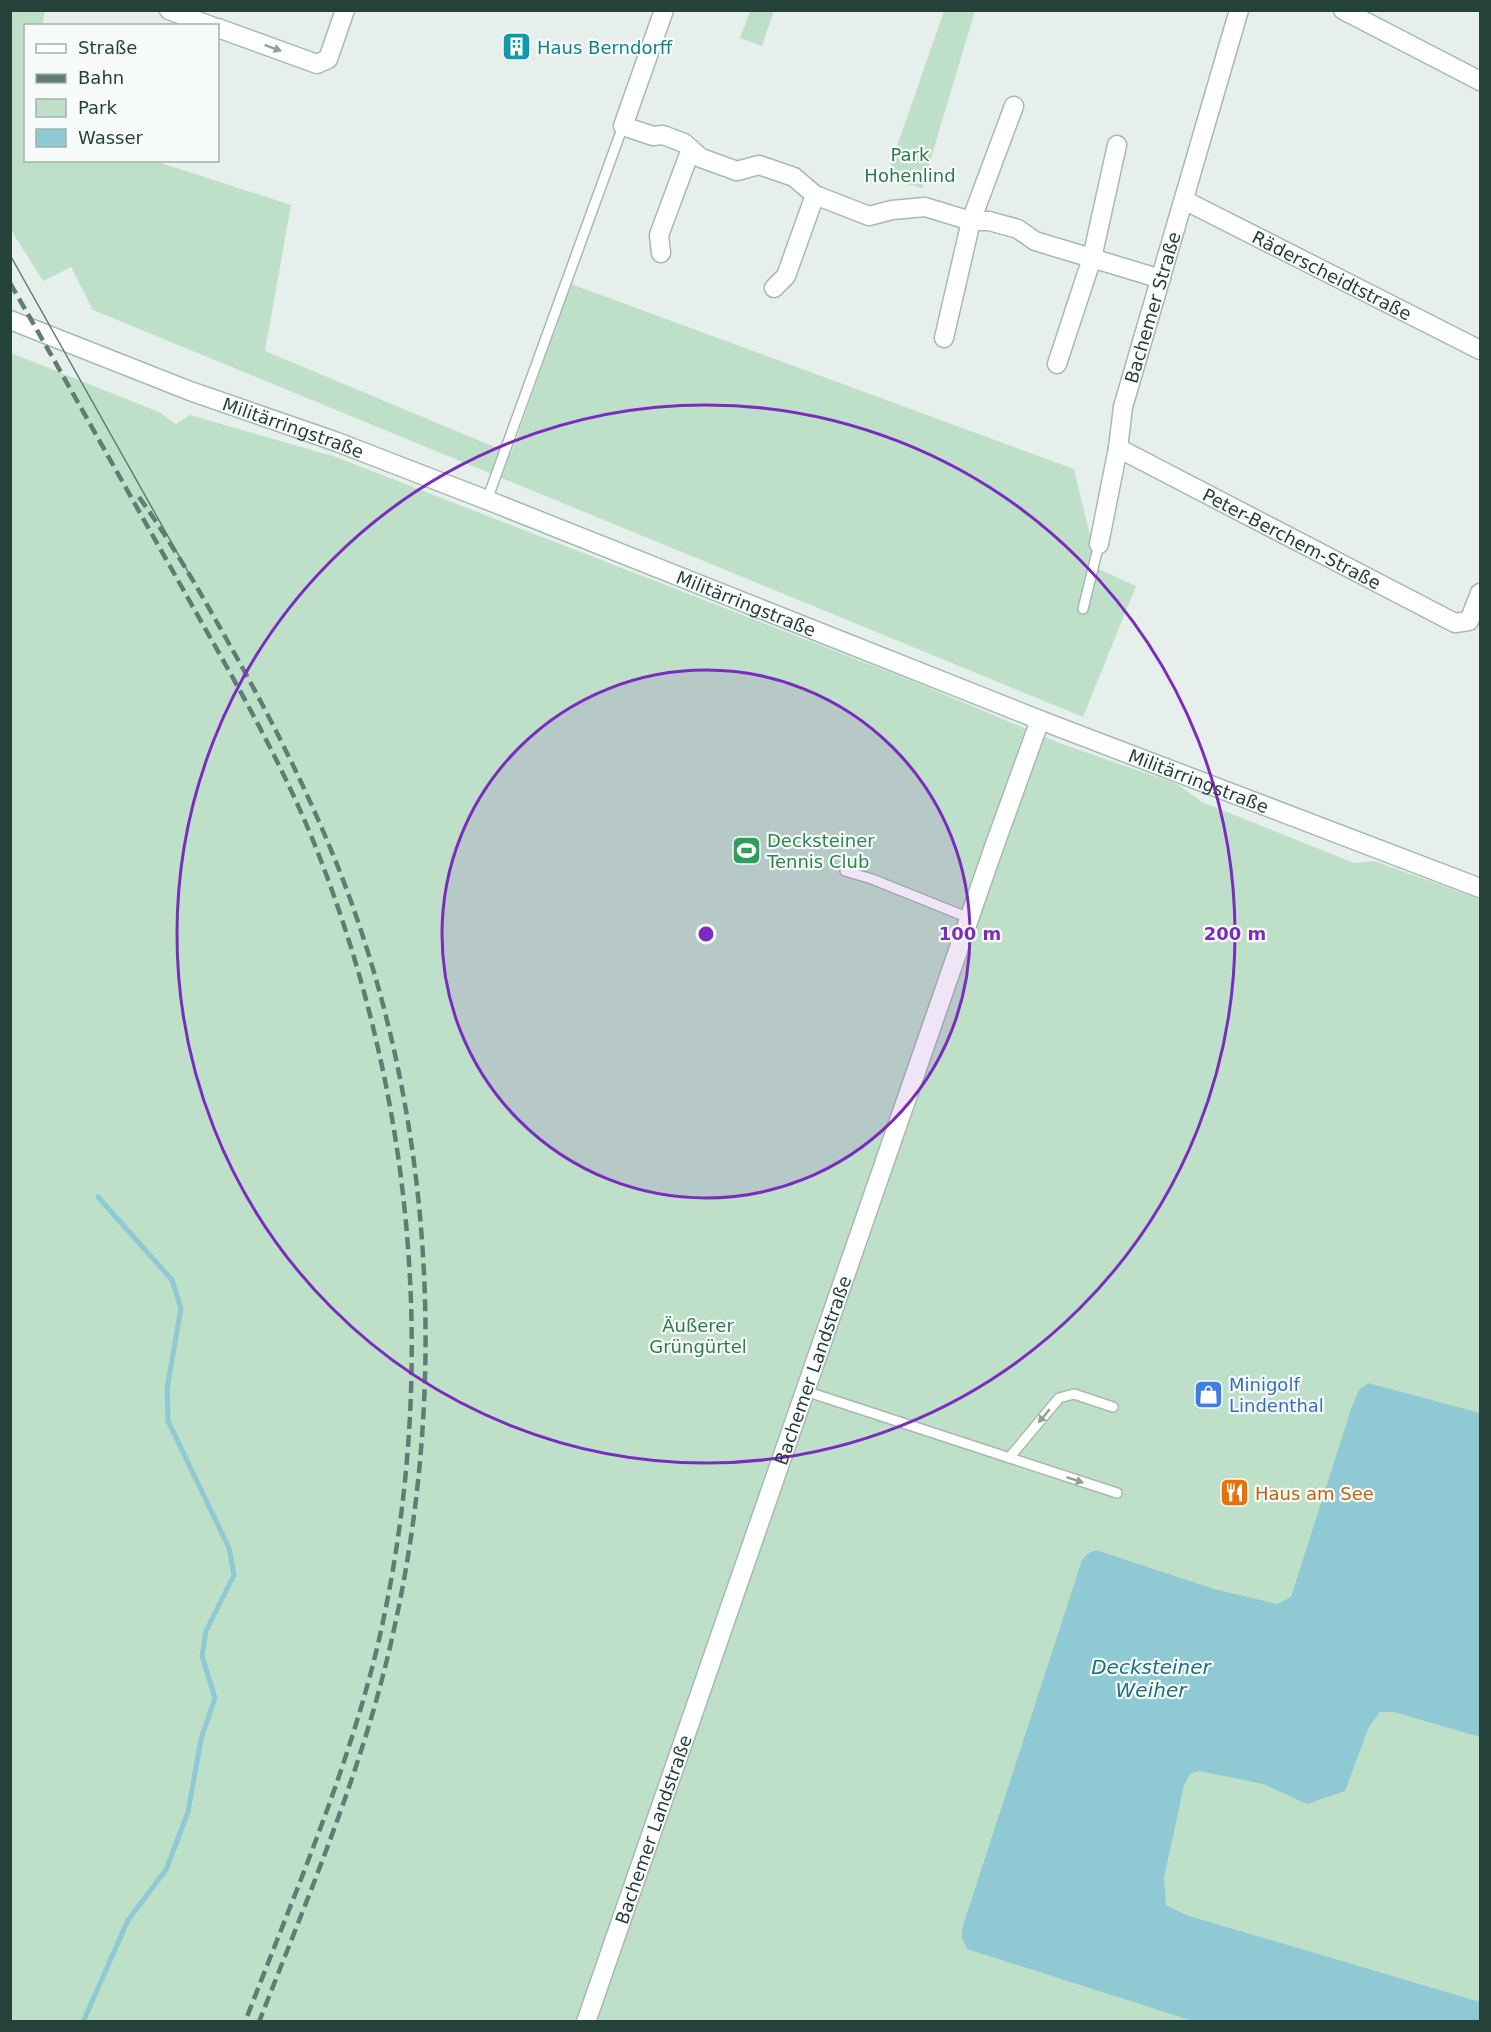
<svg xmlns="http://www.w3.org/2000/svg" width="1491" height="2032" viewBox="0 0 1491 2032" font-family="'DejaVu Sans',sans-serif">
	<rect width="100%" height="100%" fill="#e6efeb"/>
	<path fill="#bfe0c8" d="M11,11h34l-3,14 -16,1v134l129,1 136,44 -26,146 246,103 60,-170 503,185 24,100 38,17 -53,131 -990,-407 -22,-43 -28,14 -32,-51z
		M750,11h24l-12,35 -22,-8z
		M944,11h31l-53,177 -36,-10z
		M11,353l148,59 17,12 14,-9 146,42 584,227 142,60 115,40 25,18 152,61 20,-2 106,38v1122h-1469z"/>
	<path fill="#8ec9d4" d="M1368,1383l112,30v324l-86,-25h-14l-11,15 -24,64 -38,13 -44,-20 -63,-13 -9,2 -7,12 -20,93 2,27 20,10 294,87v19h-287l-226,-72 -5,-12v-8l120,-369 7,-7 7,-3 118,39 63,15 14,-7 60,-188 8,-19z"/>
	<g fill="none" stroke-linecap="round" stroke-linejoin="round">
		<path stroke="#8ec9d4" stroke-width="5" d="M83,2022l45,-102 38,-50 22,-58 13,-73 14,-41 -13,-42 4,-25 28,-56 -5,-27 -61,-127 -1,-32 14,-81 -9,-28 -74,-83"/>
		<defs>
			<path id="service" d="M487,500l136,-374
				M1083,609l16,-65
				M845,871l27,8 97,39
				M805,1391l312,102
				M1009,1458l50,-60 15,-4 39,13"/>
			<g id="minor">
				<path d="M169,10l42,16"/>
				<path d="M664,10l-41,116 30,10 10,-1 21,8 17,15 36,13 22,-6 35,12 21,18 54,21 23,-6 33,-3 46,14h18l29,8 17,12 126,38"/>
				<path d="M1343,10l137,71"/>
				<path d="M218,28l99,36 11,-5 17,-49"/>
				<path id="s1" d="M1184,200l296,150"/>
				<path d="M661,253l-2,-18 32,-86"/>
				<path d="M774,288l12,-12 29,-81"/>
				<path d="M944,338l27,-117 43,-115"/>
				<path d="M1057,364l35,-106 25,-113"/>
				<path id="s2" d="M1118,448l337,175 14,-2 11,-28"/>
				<path id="s3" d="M1099,544l19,-96 5,-41 116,-397"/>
				<path id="s4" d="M586,2022l408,-1175 46,-127"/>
			</g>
			<g id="secondary">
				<path id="s5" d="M10,320l180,71 147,51 150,58 553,220 440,168"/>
			</g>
		</defs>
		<use href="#service" stroke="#a8b8b2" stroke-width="12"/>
		<use href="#minor" stroke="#a8b8b2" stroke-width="21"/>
		<use href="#secondary" stroke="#a4bbb3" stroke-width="21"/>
		<use href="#service" stroke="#fff" stroke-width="9"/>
		<use href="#minor" stroke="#fff" stroke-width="18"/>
		<use href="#secondary" stroke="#fff" stroke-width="18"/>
		<path stroke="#5f7d75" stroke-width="1.5" d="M10,255l182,324"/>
		<path stroke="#5f7d75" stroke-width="4.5" stroke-dasharray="12 6" stroke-linecap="butt" d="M10,283c56,97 110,195 165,292 53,95 110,189 148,291 94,248 115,518 55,778 -31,130 -85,253 -133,378
			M139,497c35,49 64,100 93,152 40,71 76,143 106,218 97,246 112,524 52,780 -30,129 -83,252 -131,375"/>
	</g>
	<defs><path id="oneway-solid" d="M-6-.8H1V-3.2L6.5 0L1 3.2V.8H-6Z" transform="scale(1.5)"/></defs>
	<g fill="#92a09c">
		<use href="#oneway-solid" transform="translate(273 48) rotate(20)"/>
		<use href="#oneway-solid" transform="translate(1044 1416) rotate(130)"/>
		<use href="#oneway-solid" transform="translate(1075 1480) rotate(18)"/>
	</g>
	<circle cx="706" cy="934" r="264" fill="#7b2cbf" fill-opacity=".12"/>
	<g fill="none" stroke="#7b2cbf" stroke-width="3">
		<circle cx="706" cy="934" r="264"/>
		<circle cx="706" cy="934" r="529"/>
	</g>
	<defs>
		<symbol id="building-square" viewBox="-11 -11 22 22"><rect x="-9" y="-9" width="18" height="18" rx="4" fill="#0f9aa8" stroke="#f7fbf9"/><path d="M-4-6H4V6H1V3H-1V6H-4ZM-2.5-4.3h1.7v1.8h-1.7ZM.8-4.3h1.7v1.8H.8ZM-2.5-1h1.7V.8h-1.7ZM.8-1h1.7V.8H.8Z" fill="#fff"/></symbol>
		<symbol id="stadium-square" viewBox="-11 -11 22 22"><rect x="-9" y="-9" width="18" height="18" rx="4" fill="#2e9e5b" stroke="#f7fbf9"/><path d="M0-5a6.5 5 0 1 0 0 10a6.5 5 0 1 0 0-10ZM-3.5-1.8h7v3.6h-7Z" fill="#fff"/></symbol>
		<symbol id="shop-square" viewBox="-11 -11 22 22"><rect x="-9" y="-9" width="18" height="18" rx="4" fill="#3f7fe0" stroke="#f7fbf9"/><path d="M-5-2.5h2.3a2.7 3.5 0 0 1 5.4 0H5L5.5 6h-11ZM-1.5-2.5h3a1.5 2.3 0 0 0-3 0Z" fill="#fff"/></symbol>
		<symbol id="restaurant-square" viewBox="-11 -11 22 22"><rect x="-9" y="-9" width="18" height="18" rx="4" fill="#e8710a" stroke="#f7fbf9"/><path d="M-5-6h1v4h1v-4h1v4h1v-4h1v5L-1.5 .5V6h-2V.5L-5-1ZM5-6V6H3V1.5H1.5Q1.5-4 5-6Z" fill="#fff"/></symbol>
	</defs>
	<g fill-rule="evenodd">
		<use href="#building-square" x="500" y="30" width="33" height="33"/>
		<use href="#stadium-square" x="730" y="834" width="33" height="33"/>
		<use href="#shop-square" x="1192" y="1378" width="33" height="33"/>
		<use href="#restaurant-square" x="1218" y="1476" width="33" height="33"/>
	</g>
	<g text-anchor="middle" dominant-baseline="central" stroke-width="4.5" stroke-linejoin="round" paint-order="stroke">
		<g font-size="18" fill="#0d838f" stroke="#f7fbf9" text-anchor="start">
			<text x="537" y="47">Haus Berndorff</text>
		</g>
		<g font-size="18" fill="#2d7a4b" stroke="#f7fbf9">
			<text x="910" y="154">Park<tspan x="910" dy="21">Hohenlind</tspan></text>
			<text x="698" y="1325">Äußerer<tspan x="698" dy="21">Grüngürtel</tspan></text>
		</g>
		<g font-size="18" fill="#24423a" stroke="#f7fbf9">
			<text stroke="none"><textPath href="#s1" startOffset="166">Räderscheidtstraße</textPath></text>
			<text stroke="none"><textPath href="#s3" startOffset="243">Bachemer Straße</textPath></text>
			<text stroke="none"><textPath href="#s5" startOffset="303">Militärringstraße</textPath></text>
			<text stroke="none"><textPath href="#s2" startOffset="196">Peter-Berchem-Straße</textPath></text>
			<text stroke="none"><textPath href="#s5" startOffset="789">Militärringstraße</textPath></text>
			<text stroke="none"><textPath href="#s5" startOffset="1275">Militärringstraße</textPath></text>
			<text stroke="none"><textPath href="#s4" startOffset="690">Bachemer Landstraße</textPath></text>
			<text stroke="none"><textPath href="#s4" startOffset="204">Bachemer Landstraße</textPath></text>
		</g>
		<g font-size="18" fill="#27864d" stroke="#f7fbf9" text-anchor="start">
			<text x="767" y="840">Decksteiner<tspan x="767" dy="21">Tennis Club</tspan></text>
		</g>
		<g font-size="18" fill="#366cbe" stroke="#f7fbf9" text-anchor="start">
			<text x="1229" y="1384">Minigolf<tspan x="1229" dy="21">Lindenthal</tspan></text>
		</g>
		<g font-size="18" fill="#c56008" stroke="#f7fbf9" text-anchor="start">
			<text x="1255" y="1493">Haus am See</text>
		</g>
		<g font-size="20" font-style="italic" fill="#1c6f80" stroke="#f7fbf9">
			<text x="1151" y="1667">Decksteiner<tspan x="1151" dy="23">Weiher</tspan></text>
		</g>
	</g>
	<circle cx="706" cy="934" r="9" fill="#7b2cbf" stroke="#f7fbf9" stroke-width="3"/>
	<g font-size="18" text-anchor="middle" font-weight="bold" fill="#7b2cbf" stroke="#f7fbf9" stroke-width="4.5" stroke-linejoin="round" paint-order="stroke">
		<text x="970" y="940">100 m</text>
		<text x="1235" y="940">200 m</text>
	</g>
	<rect width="1491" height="2032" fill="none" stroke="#24423a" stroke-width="24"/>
	<rect x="24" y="24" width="195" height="138" fill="#f7fbf9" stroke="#a3b1ad" stroke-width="1.5"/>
	<rect x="36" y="44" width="30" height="9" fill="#ffffff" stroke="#a3b1ad" stroke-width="1.5"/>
	<text x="78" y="54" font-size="18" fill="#24423a">Straße</text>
	<rect x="36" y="74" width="30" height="9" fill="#5f7d75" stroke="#a3b1ad" stroke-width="1.5"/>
	<text x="78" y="84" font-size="18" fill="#24423a">Bahn</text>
	<rect x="36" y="99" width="30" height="18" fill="#bfe0c8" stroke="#a3b1ad" stroke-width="1.5"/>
	<text x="78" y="114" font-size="18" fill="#24423a">Park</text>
	<rect x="36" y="129" width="30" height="18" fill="#8ec9d4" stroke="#a3b1ad" stroke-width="1.5"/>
	<text x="78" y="144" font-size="18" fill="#24423a">Wasser</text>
</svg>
